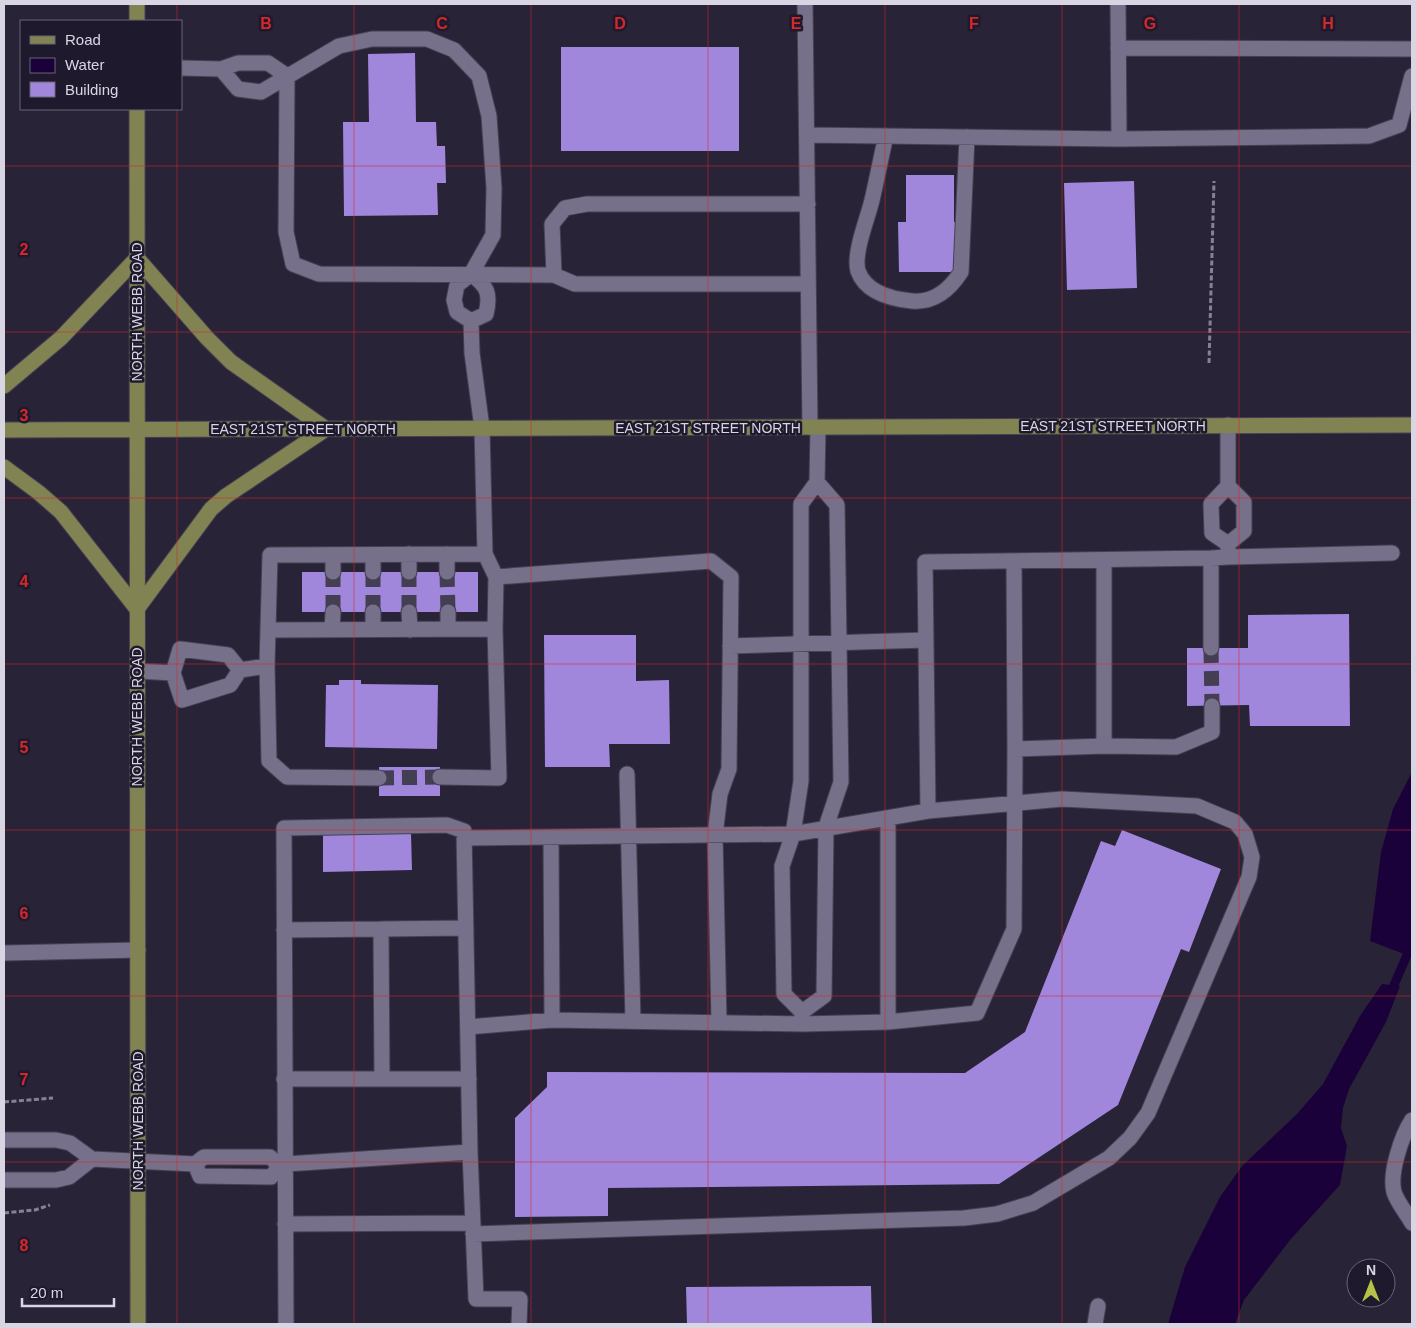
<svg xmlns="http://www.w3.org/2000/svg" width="1416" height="1328" viewBox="0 0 1416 1328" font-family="Arial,sans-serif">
	<rect width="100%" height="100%" fill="#292338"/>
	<path fill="#1b013a" d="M1412,772v185l-42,-16 11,-89 12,-43z
		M1382,984l18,2 -14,36 -37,67 -6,19 -2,20 6,18 -7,39 -50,55 -46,60 -9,24h-67l17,-57 35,-70 22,-31 55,-52 26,-30 37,-68z"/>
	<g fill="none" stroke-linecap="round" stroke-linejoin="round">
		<path stroke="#1b013a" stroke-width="9" d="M1394,985l13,-30"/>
	</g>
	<path fill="#a087dc" d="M561,47h178v104h-178z
		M415,53l1,69h20l1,24h8l1,37h-9l1,32 -94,1 -1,-94h26l-1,-68z
		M906,175h48v47h14v50h-69l-1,-50h8z
		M1134,181l3,107 -70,2 -3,-107z
		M302,572h176v40h-176z
		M1349,614l1,112h-100l-1,-21 -62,1v-58h61v-33z
		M544,635h92v46l33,-1 1,64h-61l1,23h-65z
		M339,680h22v4l77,1 -1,64 -112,-2 1,-62h13z
		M379,767h61v29h-61z
		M1122,830l99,39 -32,83 -8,-3 -63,156 -119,79 -391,4v28l-93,1v-99l32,-31v-15l418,1 60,-41 76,-191 14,5z
		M411,833l1,37 -89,2v-38z
		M871,1286l1,38h-185l-1,-37z"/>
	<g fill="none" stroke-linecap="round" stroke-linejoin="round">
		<path stroke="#433e52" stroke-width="15" stroke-dasharray="15 8" stroke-linecap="butt" d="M333,572v40
			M373,572v40
			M409,572v40
			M447,572l1,40
			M1211,648l1,58
			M379,778l61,-1"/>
		<defs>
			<path id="minor" d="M805,4l5,423
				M1118,4l1,135 250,-3 30,-11 13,-49
				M1118,48l294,1
				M181,68l40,1 17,-6h30l19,13
				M221,69l17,20 23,3 78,-46 33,-7h55l27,11 25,26 10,40 5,72 -1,47 -22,39 -14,11 -3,15 3,12 14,9
				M287,76l-1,156 7,32 26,10 235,1 21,9h233
				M807,135l312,4
				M886,136c-5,21 -9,43 -14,64 -4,18 -19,53 -14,71 8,22 33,28 54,30 22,2 38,-12 49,-29l6,-135
				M471,274c16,12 20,19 15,40l-15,7
				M554,275l-2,-51 13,-16 22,-4h221
				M1228,425v61
				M1228,486l16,16v29l-16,13 -16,-11 -1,-29z
				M409,554v18
				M447,554v18
				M373,555v17
				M1228,557l164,-4
				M1211,558v90
				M1014,561l1,188
				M333,572v-17
				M496,577l215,-16 20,16 -2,192 -9,25 -5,41 4,187
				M373,612v18
				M409,612l1,18
				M448,612v17
				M268,630l227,-1 1,-52 -11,-23
				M332,630l1,-18
				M730,646l196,-6
				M267,666l2,95 18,16 92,1
				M240,670l-12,-15 -48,-6 -7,24 9,27 48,-15 10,-15 27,-4 3,-111 215,-1 -3,-126 -10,-75 -1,-32
				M137,671l36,2
				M1104,746l72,1 36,-15v-26
				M627,774l6,247
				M440,777l59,1 -4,-149
				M888,819v203l89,-9 37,-84 1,-180 89,-3v-186
				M551,837l1,183
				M464,838l329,-4 135,-23
				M381,929l85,-1
				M284,930l97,-1 1,150
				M4,953l134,-3
				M802,1012l22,-16 2,-169 15,-45 -4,-277 -20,-23
				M802,1024v-12l-18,-18 -2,-128 11,-32 8,-53v-277l16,-22 1,-54
				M468,1027l84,-7 250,4 86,-2
				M284,1079h185
				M1412,1120c-10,15 -23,53 -18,72 3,10 13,22 18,31
				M4,1140h52l14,3 22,16 103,5 9,-7h66l10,9
				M470,1152l6,147h44l-1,25
				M195,1164l5,12 71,1 9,-11 6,-2 184,-12 -6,-321 -17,-6 -163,3c0,166 1,331 2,496
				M4,1180h52l13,-3 23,-18
				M285,1224l188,-1
				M473,1234l491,-16 33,-4 36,-11 76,-45 21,-20 18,-25 101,-236 3,-20 -7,-23 -10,-12 -38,-16 -135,-7 -134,12 -3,-249 286,-4 17,-1v-13
				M1095,1324l3,-18"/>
			<path id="major" d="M137,21v-17
				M137,109l1,1215
				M4,386l57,-48 76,-80 70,80 24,24 95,67 -100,67 -15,13 -74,100 -76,-97 -23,-20 -34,-25
				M4,430l1408,-5"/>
		</defs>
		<use href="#minor" stroke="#464152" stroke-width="17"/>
		<use href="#major" stroke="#464152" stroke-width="17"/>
		<path stroke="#878293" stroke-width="3" stroke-dasharray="5 2.5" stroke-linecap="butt" d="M1209,363l5,-182
			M4,1102l49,-4
			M4,1213l31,-3 15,-5"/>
		<use href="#minor" stroke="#77708a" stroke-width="15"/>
		<use href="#major" stroke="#818352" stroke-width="15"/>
	</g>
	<path fill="none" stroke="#d62828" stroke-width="1" stroke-opacity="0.55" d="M177,4v17M354,4v1320M531,4v1320M708,4v1320M885,4v1320M1062,4v1320M1239,4v1320M177,109v1215M4,166h1408M4,332h1408M4,498h1408M4,664h1408M4,830h1408M4,996h1408M4,1162h1408"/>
	<g text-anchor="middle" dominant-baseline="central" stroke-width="5" stroke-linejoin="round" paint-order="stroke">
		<g font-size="14" fill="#d9d6e4" stroke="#1f192e">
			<text transform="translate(137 312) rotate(-90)">NORTH WEBB ROAD</text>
			<text x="1113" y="426">EAST 21ST STREET NORTH</text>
			<text x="708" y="428">EAST 21ST STREET NORTH</text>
			<text x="303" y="429">EAST 21ST STREET NORTH</text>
			<text transform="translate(137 717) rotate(-90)">NORTH WEBB ROAD</text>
			<text transform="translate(138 1121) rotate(-90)">NORTH WEBB ROAD</text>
		</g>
	</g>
	<g font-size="16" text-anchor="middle" font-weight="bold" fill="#d62828" stroke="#1f192e" stroke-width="5" stroke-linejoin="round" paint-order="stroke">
		<text x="266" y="29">B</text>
		<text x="442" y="29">C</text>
		<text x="620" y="29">D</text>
		<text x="796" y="29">E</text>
		<text x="974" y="29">F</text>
		<text x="1150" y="29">G</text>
		<text x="1328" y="29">H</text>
		<text x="24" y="255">2</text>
		<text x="24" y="421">3</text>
		<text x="24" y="587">4</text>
		<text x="24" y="753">5</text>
		<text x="24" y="919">6</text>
		<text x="24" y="1085">7</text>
		<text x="24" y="1251">8</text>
	</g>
	<rect width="1416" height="1328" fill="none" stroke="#d9d6e4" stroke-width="10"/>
	<rect x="20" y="20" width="162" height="90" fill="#1f192e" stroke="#696577"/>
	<rect x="30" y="36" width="25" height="8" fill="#818352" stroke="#696577"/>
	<text x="65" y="45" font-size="15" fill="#d9d6e4">Road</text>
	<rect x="30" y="58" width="25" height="15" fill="#1b013a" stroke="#696577"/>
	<text x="65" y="70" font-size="15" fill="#d9d6e4">Water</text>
	<rect x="30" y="82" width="25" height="15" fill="#a087dc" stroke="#696577"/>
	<text x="65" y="95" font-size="15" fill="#d9d6e4">Building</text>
	<g transform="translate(1371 1283)"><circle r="24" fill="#1f192e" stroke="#696577"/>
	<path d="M0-4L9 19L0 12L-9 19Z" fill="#b6c148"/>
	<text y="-8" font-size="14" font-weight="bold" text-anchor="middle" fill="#d9d6e4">N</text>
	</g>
	<path d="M22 1298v8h92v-8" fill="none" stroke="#d9d6e4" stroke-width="2.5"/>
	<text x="30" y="1298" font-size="15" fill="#d9d6e4" stroke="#1f192e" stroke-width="4" paint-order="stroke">20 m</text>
</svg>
